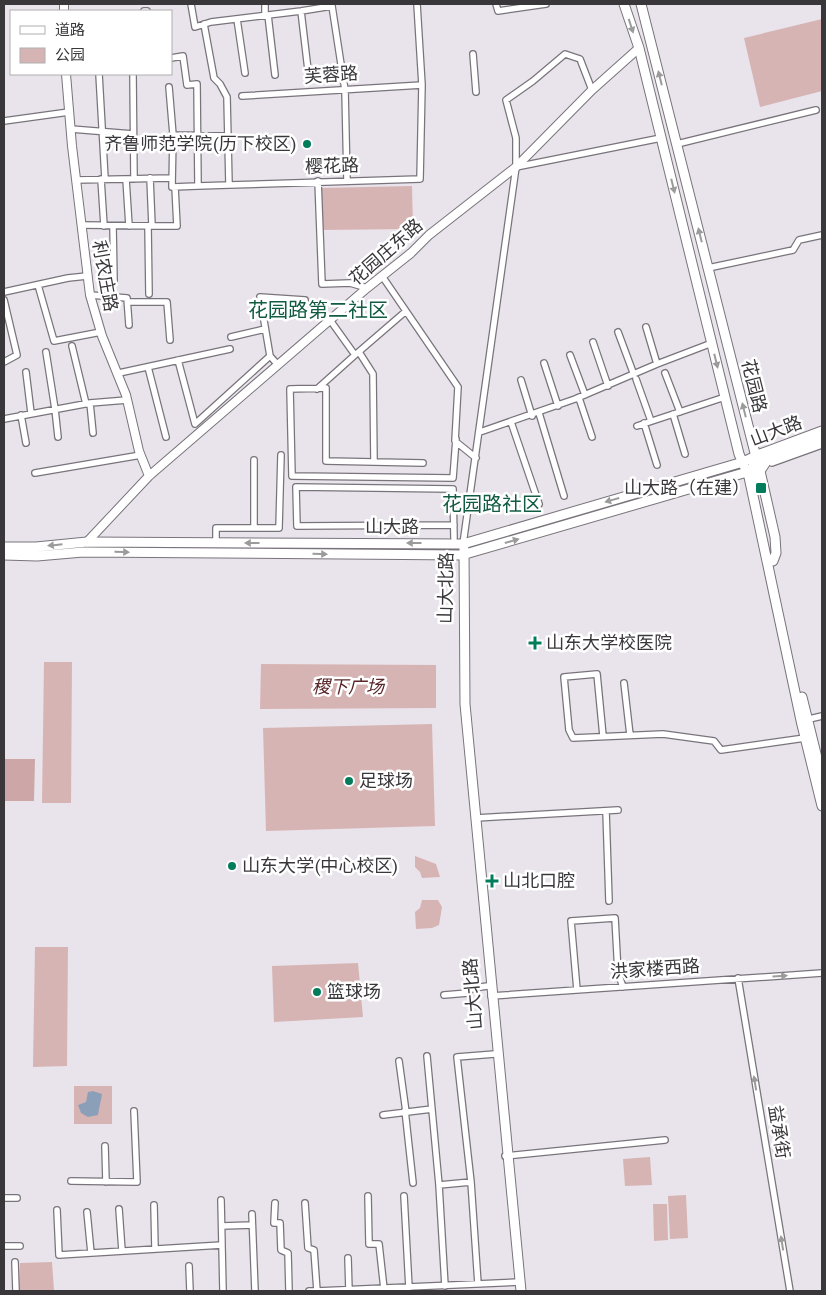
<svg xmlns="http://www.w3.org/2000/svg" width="826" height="1295" viewBox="0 0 826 1295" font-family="'Crimson Pro','Noto Sans SC',serif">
	<rect width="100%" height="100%" fill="#e9e3eb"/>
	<path fill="#d7b4b4" d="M822,19v72l-62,16 -16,-69z
		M412,186l1,43 -92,1v-42z
		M44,662h28l-1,141h-29z
		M261,664l175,1v43l-176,1z
		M432,724l3,102 -169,5 -3,-103z
		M415,856l21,8 4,13 -18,1 -2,-6 -5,-5z
		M422,900h16l4,7 -3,18 -7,3 -16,1 -1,-17 5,-4z
		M35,947h33l-1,119 -34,1z
		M358,963l5,54 -89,5 -2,-56z
		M74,1086h38v38h-38z
		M650,1157l2,28 -27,1 -2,-27z
		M686,1195l2,43 -18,1 -2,-43z
		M653,1204h14l1,36 -14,1z
		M52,1262l2,28 -35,1 1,-28z"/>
	<path fill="#cda7a7" d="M4,759h31l-1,42h-30z"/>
	<path fill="#8c9fb9" d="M93,1091l9,3c-1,7 -3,14 -4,21l-10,2 -7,-4 -3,-8 8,-3 2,-10z"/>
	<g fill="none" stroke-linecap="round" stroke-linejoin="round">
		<defs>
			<path id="minor" d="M191,4l4,23 16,-5 90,-11 31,-5v-2
				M265,4v11
				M496,4l2,7 48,-7
				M332,6l13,84 2,91
				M144,11h3
				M301,11l7,59
				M268,15l7,60
				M237,19l8,54
				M204,24l10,54 6,6 7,13 2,88 191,-6 2,-94 -5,-81
				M473,54l3,38
				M171,58l12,-2 4,29 10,-1 1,102 31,-1
				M99,74l6,105
				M133,74l1,105
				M169,87l4,48
				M242,96l180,-11
				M4,121l65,-9
				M71,129l62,5
				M677,144l139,-34
				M516,167l145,-29
				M150,178l2,48
				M101,179l3,47
				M126,179l3,47
				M76,180l95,-2
				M318,181l4,103 28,-1 17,5
				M198,186l-26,1 1,-52 55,1
				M81,225l96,1 -2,-39
				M113,226l1,55
				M148,226l1,68
				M708,268l85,-18 6,-10 23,-5
				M382,276l76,111 -3,54 21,17
				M38,285l16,56 47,-9
				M4,292l64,-14 19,-2
				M90,295l37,3 2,27
				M4,300l13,55 -13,7
				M128,302h39l3,38
				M330,320l25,35 51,-44
				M646,327l11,37
				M618,332l16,43
				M231,337l34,-8
				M593,342l15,44
				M72,346l14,58
				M46,352l9,57 3,28
				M359,352l14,22 1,88 -48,-1v-73l-36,1 2,87 161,2 3,-39
				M570,355l15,40
				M178,360l17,64 75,-68
				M544,363l14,43
				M278,365l-8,-9 -10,-59 45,3
				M148,367l18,70
				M26,372l5,41
				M119,373l111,-24
				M665,373l15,39
				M636,379l15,42
				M521,380l11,36
				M317,389l38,-34
				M579,398l13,39
				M90,403l3,30
				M539,413l25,83
				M673,414l12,40
				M21,415l5,28
				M4,419l86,-16 37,-3
				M511,422l28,82
				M644,423l13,42
				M637,426l88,-29
				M480,432l95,-33 82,-35 55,-21
				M254,460v68
				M374,462l49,1
				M772,463l50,-18
				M35,473l106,-18
				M454,525l-157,1 -1,-39 157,2 1,49
				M216,542v-14h63l2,-73
				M463,544l53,-377v-29l-10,-38 27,-19 32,-27 15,5 12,31
				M624,683l6,52
				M805,720l17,-4
				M603,736l-6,-62 -33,3 5,53 4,8 90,-4 51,7 7,9 84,-12
				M606,811l3,90
				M476,818l142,-8
				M738,978l52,313
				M577,990l-6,-69 44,-3 3,55 5,14
				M444,995l24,-2 4,-5 16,-2
				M491,996l331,-23
				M427,1056l12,129 6,101
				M399,1061l7,51
				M405,1110l8,73
				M383,1115l49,-6
				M105,1146l1,36
				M505,1156l160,-16
				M71,1181l66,1 -3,-71
				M439,1185l32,-3
				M368,1196l1,48h10l5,45
				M404,1196l5,92
				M4,1198h13
				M221,1200l2,91
				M275,1203l-1,20h6l1,27 7,3 1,38
				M305,1203l3,45 6,2 3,41h-8
				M154,1205l1,44
				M119,1209l3,42
				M57,1210l2,45 163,-10
				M87,1212l4,41
				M252,1214l3,77
				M222,1226l30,-1
				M4,1246h16
				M348,1258l1,33
				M15,1262l1,29
				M189,1266l1,25
				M478,1284l-7,-102 -14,-125 38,-3
				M317,1291l203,-9"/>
			<path id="tertiary" d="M64,4v7
				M66,74l6,72 18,149 12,41 24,59 13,56 10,25
				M87,542l62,-66 218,-188 44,-35 18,-18 87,-68 76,-77 47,-42"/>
			<path id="secondary" d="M4,547h32l51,-5 376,2 280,-82 17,-8 62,-23
				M464,549l1,155 56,587
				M4,555l33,1 46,-4 379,3 285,-83 14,-9 61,-23"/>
			<path id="primary" d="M624,4l15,44 100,406 10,23 53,248 20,81
				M641,4l114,449 -2,15 2,13
				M766,462l-6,9 15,66 1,16 -3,8
				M802,697l20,81"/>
		</defs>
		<use href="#minor" stroke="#79747b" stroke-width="8"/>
		<use href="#tertiary" stroke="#79747b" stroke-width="10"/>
		<use href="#secondary" stroke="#79747b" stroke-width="11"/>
		<use href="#primary" stroke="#79747b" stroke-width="11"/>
		<use href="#minor" stroke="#fff" stroke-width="5.5"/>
		<use href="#tertiary" stroke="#fff" stroke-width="8"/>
		<use href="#secondary" stroke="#fff" stroke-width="9"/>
		<use href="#primary" stroke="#fff" stroke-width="9"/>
	</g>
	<defs><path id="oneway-solid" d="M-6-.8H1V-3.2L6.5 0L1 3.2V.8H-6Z" transform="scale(1.25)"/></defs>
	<g fill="#9c9b9c">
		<use href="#oneway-solid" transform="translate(631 26) rotate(72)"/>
		<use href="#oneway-solid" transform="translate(660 78) rotate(-104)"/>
		<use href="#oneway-solid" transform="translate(673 186) rotate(76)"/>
		<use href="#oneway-solid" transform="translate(700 235) rotate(-104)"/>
		<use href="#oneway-solid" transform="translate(716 361) rotate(76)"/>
		<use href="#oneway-solid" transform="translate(744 410) rotate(-104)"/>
		<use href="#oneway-solid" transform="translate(612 500) rotate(164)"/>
		<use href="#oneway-solid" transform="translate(512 541) rotate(-16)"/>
		<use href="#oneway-solid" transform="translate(252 543) rotate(-180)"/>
		<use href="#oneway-solid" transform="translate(414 543) rotate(-180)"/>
		<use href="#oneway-solid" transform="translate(55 545) rotate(174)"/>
		<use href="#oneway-solid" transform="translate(122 552) rotate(1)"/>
		<use href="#oneway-solid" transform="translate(320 554) rotate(1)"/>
		<use href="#oneway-solid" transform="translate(780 976) rotate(-4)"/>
		<use href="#oneway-solid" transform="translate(755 1083) rotate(-99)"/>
		<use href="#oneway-solid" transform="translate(782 1243) rotate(-99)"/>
	</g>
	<g fill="#017d5c" stroke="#fff" stroke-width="2">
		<circle cx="307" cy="144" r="5"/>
		<rect x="755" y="482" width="12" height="12" rx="2.5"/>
		<path d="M532.5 635.5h5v5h5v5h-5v5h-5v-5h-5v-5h5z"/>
		<circle cx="349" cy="781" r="5"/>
		<circle cx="232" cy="866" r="5"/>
		<path d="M489.5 873.5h5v5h5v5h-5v5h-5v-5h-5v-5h5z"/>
		<circle cx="317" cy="992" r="5"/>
	</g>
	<g text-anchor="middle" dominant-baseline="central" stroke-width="5" stroke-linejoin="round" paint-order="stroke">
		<g font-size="18" fill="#39373a" stroke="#fff">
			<text transform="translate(331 75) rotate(-4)">芙蓉路</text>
			<text transform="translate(332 166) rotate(-2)">樱花路</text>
			<text transform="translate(386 252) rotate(-41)">花园庄东路</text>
			<text transform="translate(105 276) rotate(80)">利农庄路</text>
			<text transform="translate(754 386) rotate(76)">花园路</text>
			<text transform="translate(776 431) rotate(-21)">山大路</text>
			<text x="392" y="527">山大路</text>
			<text transform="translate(446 588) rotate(-89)">山大北路</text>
			<text transform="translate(655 969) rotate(-4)">洪家楼西路</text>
			<text transform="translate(473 994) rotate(-95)">山大北路</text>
			<text transform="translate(779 1132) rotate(81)">益承街</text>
		</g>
		<g font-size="18" fill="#39373a" stroke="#fff" text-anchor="start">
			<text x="297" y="144" text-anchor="end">齐鲁师范学院(历下校区)</text>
			<text x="750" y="488" text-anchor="end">山大路（在建）</text>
			<text x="546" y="643">山东大学校医院</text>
			<text x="359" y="781">足球场</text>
			<text x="242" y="866">山东大学(中心校区)</text>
			<text x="503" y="881">山北口腔</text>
			<text x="327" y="992">篮球场</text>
		</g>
		<g font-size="18" font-style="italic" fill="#592629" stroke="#fff">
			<text x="348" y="687">稷下广场</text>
		</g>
		<g font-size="20" fill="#135c44" stroke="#fff">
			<text x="318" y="310">花园路第二社区</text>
			<text x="492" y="504">花园路社区</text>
		</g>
	</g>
	<rect width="826" height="1295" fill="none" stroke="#39373a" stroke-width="10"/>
	<rect x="10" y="10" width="162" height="65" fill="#ffffff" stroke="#b0afb0"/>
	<rect x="20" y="26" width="25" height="8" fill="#ffffff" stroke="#b0afb0"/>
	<text x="55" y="35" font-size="15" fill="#39373a">道路</text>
	<rect x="20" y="48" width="25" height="15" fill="#d7b4b4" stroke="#b0afb0"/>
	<text x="55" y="60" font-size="15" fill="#39373a">公园</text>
</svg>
